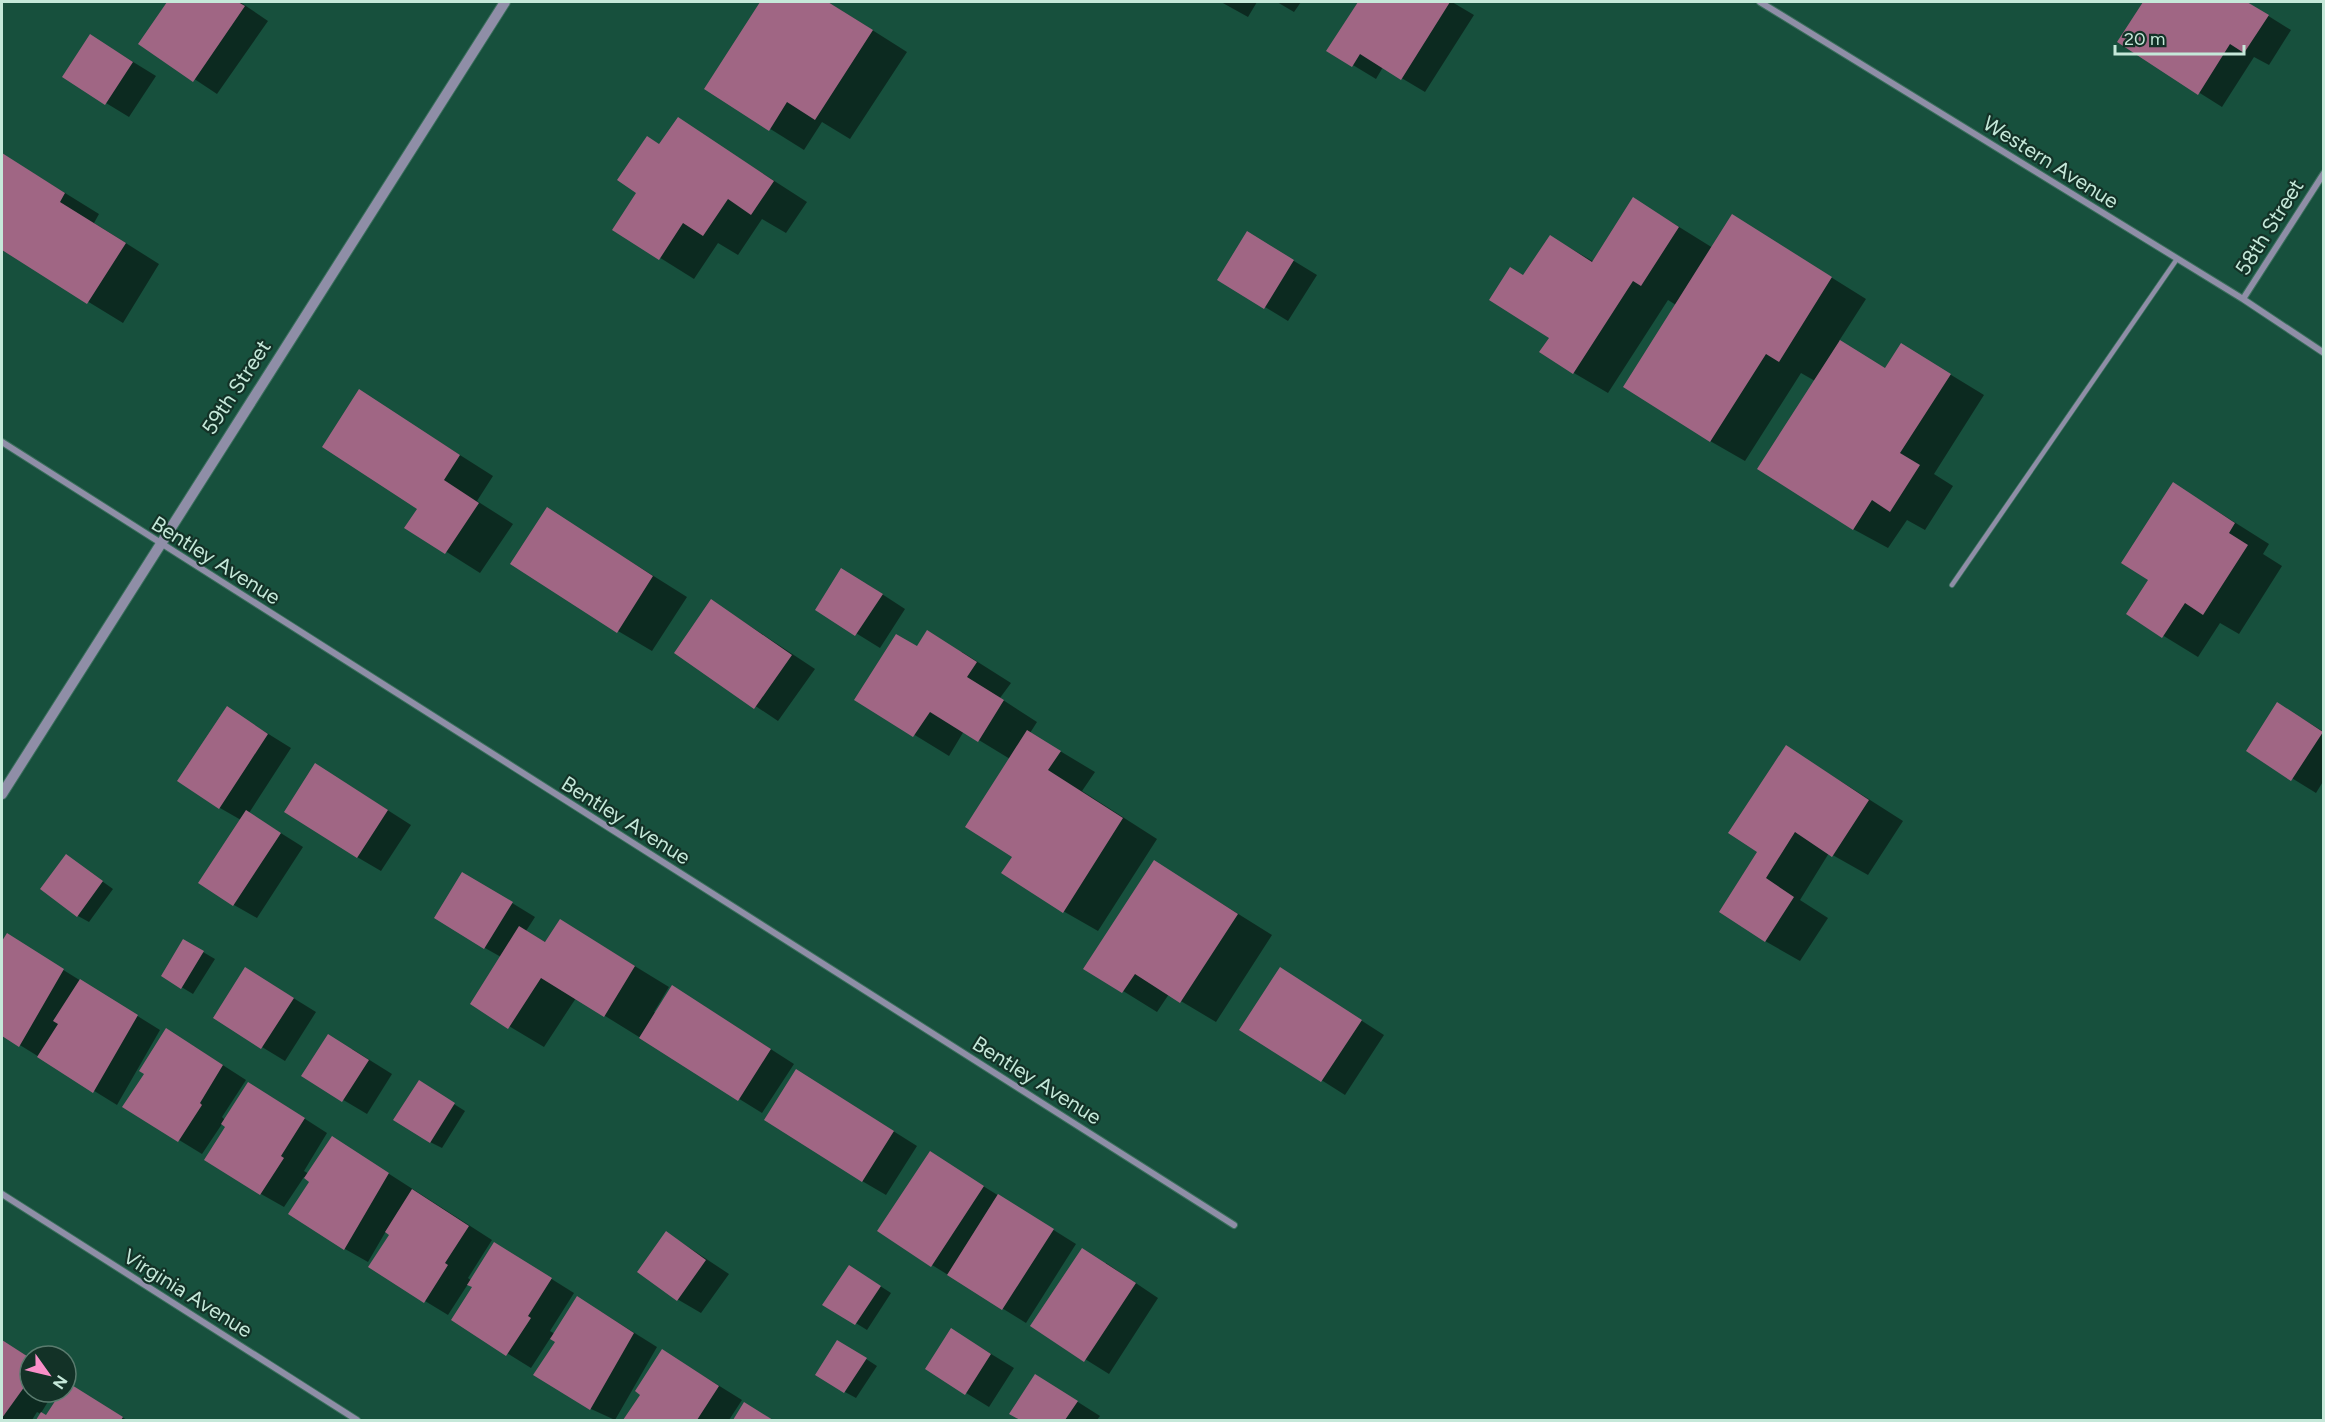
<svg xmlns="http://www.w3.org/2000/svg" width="2325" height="1422" viewBox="0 0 2325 1422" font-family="Figtree,sans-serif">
	<rect width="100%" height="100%" fill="#17503d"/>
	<path fill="#0007" d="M168,2h72l28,19 -51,73 -77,-51z
		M762,2h66l79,50 -57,87 -28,-17 -18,28 -98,-61z
		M1221,2h36l-9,15z
		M1277,2h24l-7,10z
		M1359,2h93l22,13 -49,77 -42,-25 -7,12 -48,-29z
		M2145,2h101l45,28 -22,35 -15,-8 -32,50 -103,-65z
		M91,36l65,40 -27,41 -23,-14z
		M678,119l129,83 -21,31 -24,-14 -24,36 -20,-12 -24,36 -80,-50 24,-37 23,-46z
		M2,154l97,60 -5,9 65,41 -36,59 -121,-74z
		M1634,199l79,49 20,-32 133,83 -27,42 47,28 16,-24 82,50 -50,79 19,12 -28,44 -18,-10 -19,28 -35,-19 -38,-148 -14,-8 -56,88 -35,-20 -34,-136 -8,-5 -60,93 -34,-20 -23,-36 -27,-60 27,-40 43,25z
		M1271,247l46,28 -29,46 -69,-42z
		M359,391l134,85 -16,25 36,23 -33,49 -73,-46 12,-18z
		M2174,484l95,60 -6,10 19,12 -43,68 -19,-11 -22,34 -70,-43 22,-34z
		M547,509l140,88 -35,54 -34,-20z
		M865,583l40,26 -25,39 -63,-39z
		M712,601l103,68 -37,52 -102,-68z
		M918,648l44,4 49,31 -11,15 37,24 -7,11 65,39 -13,19 75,48 -59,92 -35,-20 -49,-55 -4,-97 -46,-28 -15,25 -93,-57z
		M227,708l64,40 -42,65 54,34 -46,71 -23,-13 7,-85 -21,-12z
		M2301,718l23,14v48l-8,13 -68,-42z
		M1787,747l116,74 -35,54 -39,-22 -29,47 28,18 -28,43 -35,-20 -6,-90z
		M339,779l72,46 -30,46 -24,-14z
		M67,856l46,33 -24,33 -11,-6z
		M1155,862l117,73 -56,87 -47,-28 -12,18 -71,-44z
		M486,887l49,30 -9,14 21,12 14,-22 108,66 -15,25 2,1 40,-12 98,63 -32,49 -186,-115 -32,49 -72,-43 29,-47 -16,-9z
		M7,935l153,95 -43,75 -115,-71v-90z
		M184,941l31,18 -22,35 -30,-18z
		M1281,969l103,66 -39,60 -104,-66z
		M269,983l47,29 -31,49 -23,-14z
		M190,1044l56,36 -24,37 3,3 46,-23 56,36 -23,38 5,3 46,-22 137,88 -24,38 4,3 46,-23 56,35 -24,38 5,3 46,-22 56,35 -42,73 -24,-11 -34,-68 -6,-4 -20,31 -78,-48 21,-33 -6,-3 -20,31 -23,-14 -34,-67 -5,-3 -18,31 -23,-13 -34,-67 -7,-5 -20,30 -23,-13 -34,-67 -5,-3 -20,30 -77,-47z
		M352,1049l40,25 -25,40 -64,-38z
		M820,1085l97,61 -31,49 -24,-14z
		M430,1089l35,22 -23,37 -12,-6z
		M930,1153l146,91 -50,79 -94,-58z
		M667,1233l62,41 -28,39 -24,-14z
		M1106,1263l52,35 -49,76 -77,-48z
		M860,1273l31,20 -24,37 -42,-26z
		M952,1330l62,38 -25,39 -62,-38z
		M2,1341l28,17v34h24l-13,21 6,4 16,-25h3l2,-8 59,36h-90l4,-6 -4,-2 -5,8h-30z
		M849,1348l28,18 -21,32 -11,-6z
		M663,1351l79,49 -13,20h-104l17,-26z
		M1059,1390l41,26 -3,4h-74l-11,-7z
		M745,1404l27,16h-37z"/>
	<path fill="#a06684" d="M167,2h71l7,4 -52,76 -55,-38z
		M760,2h68l45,28 -58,90 -28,-18 -18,29 -65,-42z
		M1358,2h92l-49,78 -41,-26 -8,13 -26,-16z
		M2143,2h104l22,13 -25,38 -14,-9 -32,51 -81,-53z
		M90,34l43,28 -28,43 -43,-28z
		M678,117l96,64 -23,34 -23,-16 -25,37 -20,-13 -24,37 -47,-30 24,-37 -19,-13 30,-44 12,8z
		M2,153l63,40 -5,9 66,41 -39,61 -85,-54z
		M1633,197l46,30 -38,59 -8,-5 -60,93 -34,-22 10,-14 -60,-38 21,-33 13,8 27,-40 42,27z
		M1732,214l100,63 -53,85 -13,-8 -56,88 -87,-55z
		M1247,231l47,29 -30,49 -47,-29z
		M1840,340l45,28 16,-25 50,31 -51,79 20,12 -30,47 -18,-12 -19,30 -96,-61z
		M359,389l101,66 -16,25 35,23 -34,51 -41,-26 13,-19 -95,-62z
		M2173,482l62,41 -6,10 19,12 -45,70 -18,-12 -23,35 -36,-24 22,-34 -27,-17z
		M547,507l106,69 -36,57 -107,-69z
		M841,568l42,26 -28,42 -40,-26z
		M711,599l81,56 -38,54 -80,-56z
		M927,630l50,32 -10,15 37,23 -26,42 -48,-30 -17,25 -59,-37 42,-66 21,12z
		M2277,702l46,30 -32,49 -45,-30z
		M227,706l41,28 -49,75 -42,-28z
		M1027,730l34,21 -13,19 75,48 -60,95 -62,-40 11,-16 -47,-30z
		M1786,745l83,55 -37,57 -37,-25 -29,46 28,19 -29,45 -46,-30 38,-60 -29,-19z
		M315,763l73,47 -31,48 -73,-46z
		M246,810l35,23 -48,73 -35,-23z
		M66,854l37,27 -26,36 -37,-28z
		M1154,860l84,54 -58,89 -45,-29 -13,19 -39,-24z
		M462,872l51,30 -29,47 -50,-31z
		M560,919l75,47 -31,51 -63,-39 -33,51 -38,-25 49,-78 26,16z
		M7,933l57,36 -45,78 -17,-11v-95z
		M183,939l21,12 -23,38 -20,-13z
		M245,967l49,31 -33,51 -48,-31z
		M1280,967l82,53 -41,62 -82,-52z
		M80,979l58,36 -45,78 -56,-36 21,-33 -5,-3z
		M672,985l99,64 -33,52 -99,-63z
		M166,1028l57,37 -23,38 2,2 -24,37 -56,-35 22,-33 -5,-3z
		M328,1034l41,26 -27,42 -41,-26z
		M796,1069l98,62 -32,51 -98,-62z
		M419,1080l36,23 -25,40 -37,-23z
		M248,1082l57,36 -24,38 3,2 -24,37 -56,-35 21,-33 -4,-3z
		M332,1136l57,37 -45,77 -56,-36 21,-32 -5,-4z
		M930,1151l54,35 -53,81 -54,-36z
		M412,1189l57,37 -24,37 3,2 -24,38 -56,-36 21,-32 -4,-3z
		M998,1194l56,35 -52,81 -55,-35z
		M666,1231l40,29 -29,41 -40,-29z
		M494,1242l58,36 -24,38 3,2 -25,38 -55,-36 21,-33 -5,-2z
		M1082,1248l54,35 -52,79 -54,-36z
		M849,1265l32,21 -26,39 -33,-20z
		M577,1296l57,37 -44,77 -57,-35 22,-33 -5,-3z
		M951,1328l40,26 -26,41 -40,-26z
		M2,1340l28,18v21l-28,39z
		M837,1340l30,18 -23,35 -29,-18z
		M662,1349l57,37 -22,34h-74l17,-25 -5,-4z
		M1035,1374l43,27 -13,19h-45l-11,-6z
		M67,1382l56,35 -2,3h-85l5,-8 5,3 15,-23h5z
		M744,1402l29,18h-40z"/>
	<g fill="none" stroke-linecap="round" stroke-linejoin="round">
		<defs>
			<path id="service" d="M1952,585l225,-326"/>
			<path id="minor" d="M1760,2l483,297 81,54
				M2243,299l81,-126
				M2,442l1232,783
				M2,1194l355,226"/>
			<path id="tertiary" d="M2,794l503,-792"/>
		</defs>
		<use href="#service" stroke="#3a6e5c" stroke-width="6"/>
		<use href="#minor" stroke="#3a6e5c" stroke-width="8"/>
		<use href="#tertiary" stroke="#3a6e5c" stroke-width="12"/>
		<use href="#service" stroke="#8f8ea7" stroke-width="4.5"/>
		<use href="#minor" stroke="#8f8ea7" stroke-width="6"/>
		<use href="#tertiary" stroke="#8f8ea7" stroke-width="10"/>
	</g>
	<g text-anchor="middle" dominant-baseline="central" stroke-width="4.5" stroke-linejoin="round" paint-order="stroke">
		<g font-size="21" fill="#c5e8d9" stroke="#133227">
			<text transform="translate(2051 162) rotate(32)">Western Avenue</text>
			<text transform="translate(2269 227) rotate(-58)">58th Street</text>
			<text transform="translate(236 387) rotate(-57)">59th Street</text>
			<text transform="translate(216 560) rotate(32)">Bentley Avenue</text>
			<text transform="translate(626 820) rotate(32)">Bentley Avenue</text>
			<text transform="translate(1037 1080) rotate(32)">Bentley Avenue</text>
			<text transform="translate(188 1293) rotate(32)">Virginia Avenue</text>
		</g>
	</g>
	<rect width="2325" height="1422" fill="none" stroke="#c5e8d9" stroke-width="6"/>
	<g transform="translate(48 1374) rotate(124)"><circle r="28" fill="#133227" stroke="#5a7b6e" stroke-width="1.5"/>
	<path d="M0-4.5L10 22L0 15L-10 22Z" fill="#f98fc8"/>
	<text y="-9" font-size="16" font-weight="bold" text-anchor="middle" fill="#c5e8d9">N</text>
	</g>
	<path d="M2115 45v9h129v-9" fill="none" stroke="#c5e8d9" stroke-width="3"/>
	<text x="2124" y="45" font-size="18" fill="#c5e8d9" stroke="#133227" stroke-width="4.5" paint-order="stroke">20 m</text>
</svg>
